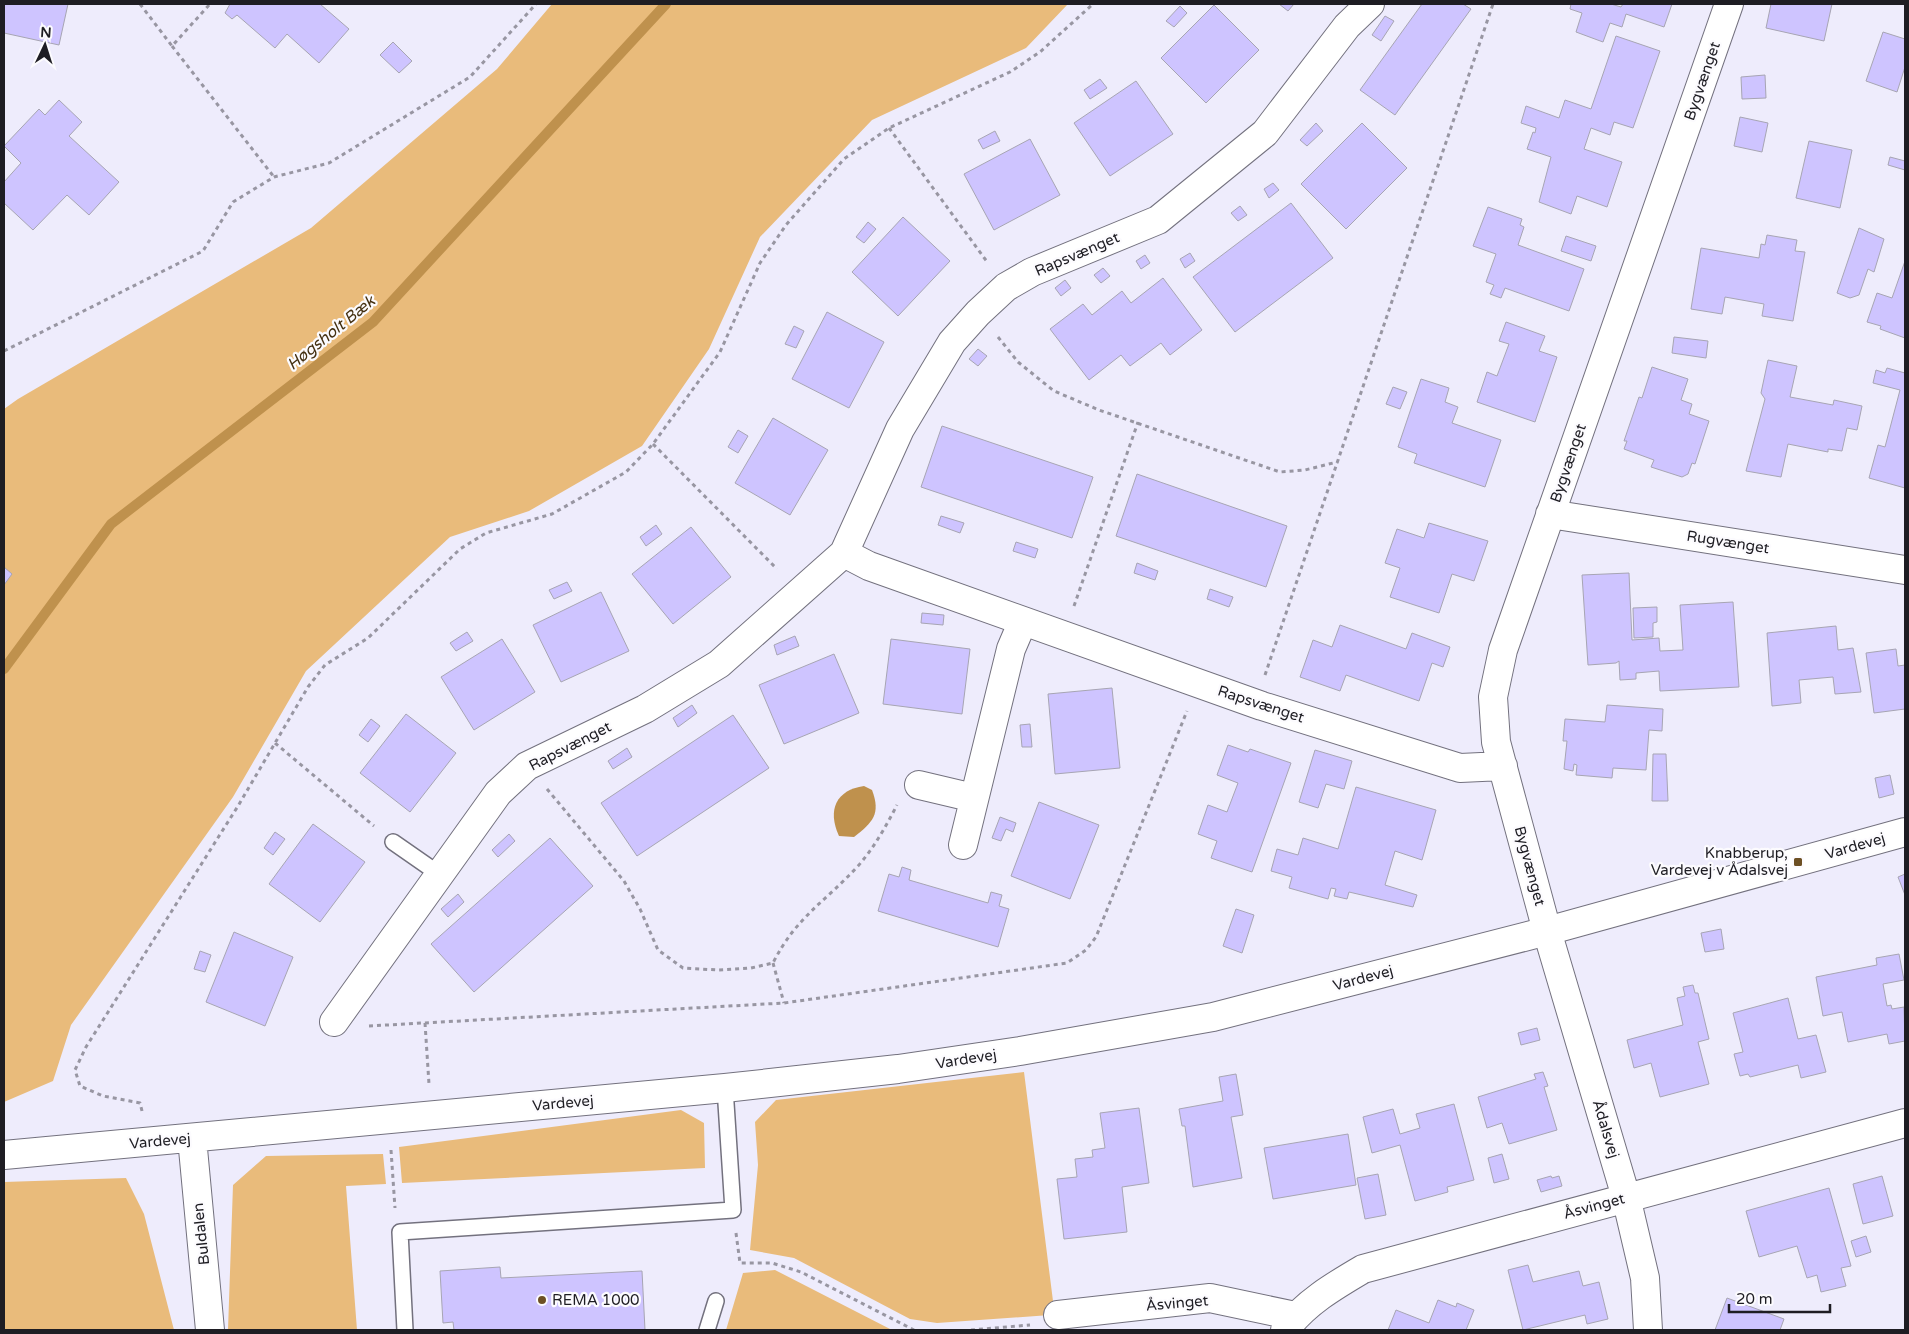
<svg xmlns="http://www.w3.org/2000/svg" width="1909" height="1334" viewBox="0 0 1909 1334" font-family="'Varela Round',sans-serif">
	<rect width="100%" height="100%" fill="#eeecfc"/>
	<path fill="#e9bb7b" d="M552,4h516l-42,44 -154,72 -112,117 -51,112 -67,97 -113,65 -79,26 -144,134 -73,126 -162,228 -18,56 -49,21v-693l14,-10 293,-171 186,-159z
		M1024,1072l29,229 -3,14 -113,8 -27,-4 -116,-61 -44,-8 8,-85 -3,-43 21,-22z
		M681,1110l23,13 1,45 -303,15 -3,-36z
		M383,1154l3,30 -40,2 11,144h-129l5,-145 33,-29z
		M126,1178l18,36 30,116h-169l-1,-148z
		M775,1270l117,60h-166l17,-57z"/>
	<path fill="#bf914d" d="M864,786l8,4c9,24 1,32 -18,47l-15,-1c-12,-26 -3,-46 25,-50z"/>
	<g fill="none" stroke-linecap="round" stroke-linejoin="round">
		<path stroke="#bf914d" stroke-width="10" d="M4,669l107,-145 262,-202 293,-318"/>
	</g>
	<path fill="#cec4ff" stroke="#a7a5b3" d="M4,4h64l-9,41 -55,-12z
		M230,4h90l29,25 -30,34 -32,-29 -12,14 -38,-33 -5,4 -7,-6z
		M1279,4h15l-6,7z
		M1422,4h41l8,5 -76,106 -35,-25z
		M1571,4h40l10,3 2,-3h49l-8,23 -38,-13 -4,13 -12,-4 -7,19 -27,-10 6,-19 -12,-4z
		M1771,4h61l-8,37 -58,-13z
		M1214,5l45,45 -53,53 -45,-45z
		M1180,6l7,7 -13,14 -8,-6z
		M1385,16l9,5 -13,20 -9,-6z
		M1883,32l22,7v28l-8,25 -31,-11z
		M1616,36l44,15 -27,77 -19,-6 -4,13 -19,-7 -7,21 38,13 -15,45 -30,-11 -6,18 -32,-12 12,-45 -24,-8 6,-17 2,1 1,-5 -15,-5 5,-17 33,12 6,-18 26,9z
		M393,42l19,19 -13,12 -19,-18z
		M1765,75l1,23 -24,1 -1,-22z
		M1100,79l7,9 -17,11 -6,-9z
		M1136,81l37,53 -63,42 -36,-53z
		M59,100l23,22 -13,14 50,46 -30,33 -22,-20 -34,35 -29,-27v-21l17,-19 -17,-17 35,-37 6,6z
		M1740,117l28,6 -6,29 -28,-6z
		M1316,123l7,8 -16,15 -7,-6z
		M1362,123l45,45 -61,61 -45,-45z
		M995,131l5,10 -17,8 -5,-9z
		M1030,139l30,56 -66,35 -30,-56z
		M1809,141l43,9 -12,58 -44,-10z
		M1890,157l15,4v9l-17,-5z
		M1273,183l6,7 -10,8 -5,-9z
		M1291,203l42,55 -98,74 -42,-55z
		M1240,206l7,9 -9,6 -7,-8z
		M1488,207l34,12 -2,6 4,2 -6,18 66,24 -15,42 -64,-23 -4,10 -11,-4 4,-9 -8,-3 10,-28 -23,-8z
		M903,217l47,44 -52,55 -46,-44z
		M868,222l8,7 -12,14 -8,-6z
		M1859,228l25,11 -10,33 -6,-3 -9,26 -9,3 -13,-5z
		M1767,235l30,5 -2,11 10,1 -12,69 -31,-5 2,-12 -39,-7 -3,17 -31,-5 10,-61 58,10 2,-14 4,1z
		M1566,236l30,10 -5,15 -30,-10z
		M1190,253l5,8 -10,7 -5,-9z
		M1145,255l5,8 -9,6 -5,-8z
		M1905,261v77l-25,-9 1,-3 -14,-4 10,-29 15,5z
		M1103,268l7,8 -9,7 -7,-8z
		M1163,278l39,52 -32,25 -9,-12 -31,23 -9,-11 -32,25 -39,-51 33,-25 9,11 30,-24 9,12z
		M1065,280l6,8 -10,8 -6,-8z
		M827,312l57,30 -35,66 -57,-29z
		M1506,322l39,14 -6,15 18,6 -22,65 -58,-20 10,-30 10,4 12,-32 -10,-3z
		M794,326l10,5 -8,17 -11,-4z
		M1674,337l34,4 -2,17 -34,-5z
		M978,349l9,7 -9,10 -9,-7z
		M1768,360l29,6 -7,31 43,8 1,-5 28,6 -5,24 -10,-2 -5,23 -14,-2v3l-40,-8 -7,33 -35,-6 19,-72 -4,-6z
		M1652,367l36,12 -7,21 11,4 -3,10 20,7 -14,43 -3,-1 -4,11 -6,3 -31,-10 3,-7 -30,-11 3,-8h-3l15,-44 3,1z
		M1887,368l18,5v115l-36,-10 9,-33 7,2 15,-57 -27,-7 3,-13 9,3z
		M1421,379l28,9 -4,14 13,5 -6,16 49,17 -16,47 -71,-24 3,-9 -19,-7z
		M1393,387l14,5 -7,17 -14,-5z
		M773,418l55,32 -38,65 -55,-32z
		M942,426l151,51 -21,61 -151,-51z
		M738,430l10,6 -10,17 -10,-6z
		M1137,474l150,52 -21,61 -150,-51z
		M941,516l23,7 -4,10 -22,-8z
		M1429,523l59,18 -14,40 -22,-7 -13,39 -49,-16 10,-29 -15,-5 12,-34 27,9z
		M656,525l6,9 -16,12 -6,-9z
		M691,527l40,50 -58,47 -41,-50z
		M1016,542l22,7 -3,9 -22,-7z
		M1137,563l21,8 -3,9 -21,-7z
		M4,567l8,7 -8,11z
		M1629,573l3,67 27,-2 1,13 23,-1 -3,-45 53,-3 6,85 -79,4 -1,-20 -23,2v6l-16,1 -1,-19 -3,2 -28,2 -6,-90z
		M567,582l5,9 -18,8 -5,-9z
		M1210,589l23,8 -4,10 -22,-8z
		M601,592l28,59 -68,31 -28,-57z
		M1657,607v15l-4,1v14l-19,1 -1,-30z
		M922,613l22,2 -1,10 -22,-2z
		M1340,625l66,24 6,-16 38,14 -7,20 -11,-4 -13,38 -73,-26 -6,16 -40,-14 13,-37 19,7z
		M1836,626l2,24 15,-2 8,44 -26,2 -2,-17 -34,3 2,23 -29,3 -5,-73z
		M467,632l6,9 -17,10 -6,-8z
		M795,636l4,10 -22,9 -3,-10z
		M502,639l33,53 -61,38 -33,-53z
		M891,639l79,10 -8,65 -79,-10z
		M1896,649l2,17 7,-1v44l-31,4 -8,-60z
		M834,654l25,59 -75,31 -25,-59z
		M1112,688l8,80 -65,6 -7,-80z
		M692,705l5,8 -19,14 -5,-9z
		M1607,705l56,4 -1,22 -13,-1 -3,40 -33,-2 -1,10 -36,-3 1,-10 -3,-1 -1,7 -9,-2 3,-28h-4l2,-22 40,3z
		M406,714l50,39 -46,59 -50,-39z
		M733,715l36,53 -132,88 -36,-53z
		M371,719l9,7 -12,16 -9,-7z
		M1030,724l2,23h-10l-2,-22z
		M1228,745l20,7 2,-3 41,14 -39,109 -41,-14 6,-17 -19,-7 10,-29 19,7 11,-29 -21,-8z
		M627,748l5,9 -19,12 -5,-8z
		M1315,750l37,11 -8,28 -18,-5 -8,24 -19,-6z
		M1653,754h13l2,47h-16z
		M1890,775l4,19 -15,4 -4,-20z
		M1356,787l80,23 -14,50 -27,-9 -10,34 32,10 -4,12 -64,-15 -2,7 -13,-3 2,-7 -5,-1 -3,11 -39,-11 3,-11 -21,-6 6,-22 21,6 5,-17 35,11z
		M1039,802l60,23 -29,74 -59,-23z
		M1000,817l16,6 -3,9 -7,-3 -5,12 -9,-3z
		M313,824l52,38 -45,60 -51,-38z
		M275,832l10,7 -12,16 -9,-7z
		M509,834l6,7 -17,16 -6,-7z
		M550,838l43,48 -119,106 -43,-48z
		M902,867l9,3 -2,10 79,23 3,-11 11,3 -3,11 10,3 -11,38 -120,-36 11,-37 10,3z
		M1905,874v21l-7,-18z
		M458,894l6,8 -16,15 -7,-8z
		M1236,909l18,6 -12,38 -19,-7z
		M1721,929l3,20 -19,3 -4,-19z
		M234,932l59,25 -28,69 -59,-24z
		M200,951l11,4 -6,17 -11,-3z
		M1899,954l5,26 -21,4 4,22 4,-1 1,4 12,-2 1,34 -16,3 -2,-10 -39,8 -6,-30 -19,4 -7,-39 61,-12 -1,-7z
		M1693,985l2,8h3l11,46 -11,3 11,42 -49,13 -9,-34 -17,5 -7,-28 56,-15 -6,-27 8,-2 -2,-9z
		M1788,998l10,41 18,-4 10,37 -25,6 -3,-13 -48,12 -2,-3 -8,2 -6,-22 9,-2 -10,-39z
		M1537,1028l3,12 -19,5 -3,-12z
		M1543,1072l5,14 -4,1 13,43 -48,14 -7,-21 -15,5 -9,-31 58,-18 -2,-5z
		M1236,1074l7,41 -12,2 11,61 -49,9 -8,-61h-3l-3,-17 44,-8 -4,-24z
		M1454,1104l20,76 -27,7 1,5 -33,9 -15,-56 -28,8 -9,-36 30,-8 7,25 20,-6 -4,-14z
		M1139,1108l10,75 -27,4 5,45 -63,7 -7,-60 20,-2 -2,-18 18,-2 -1,-7 13,-2 -5,-35z
		M1348,1134l8,51 -83,14 -9,-51z
		M1502,1154l7,25 -15,4 -6,-25z
		M1378,1174l8,41 -21,4 -8,-41z
		M1551,1176l1,2 7,-2 3,10 -21,6 -4,-12z
		M1882,1176l11,40 -30,8 -10,-40z
		M1829,1188l22,78 -10,2 5,18 -25,6 -4,-17 -10,3 -10,-32 -38,11 -13,-46z
		M1866,1236l5,16 -15,5 -5,-16z
		M1528,1265l5,17 46,-11 4,15 16,-4 9,37 -21,5 -2,-9 -62,15 -15,-60z
		M500,1267l1,11 141,-7 3,59h-191l-1,-8 -10,1 -3,-52z
		M1727,1298l57,21 -4,11h-65z
		M1438,1300l18,7 1,-4 17,7 -8,20h-78l8,-20 33,13z"/>
	<g fill="none" stroke-linecap="round" stroke-linejoin="round">
		<defs>
			<path id="service" d="M393,842l46,32
				M405,1330l-5,-98 333,-22 -8,-122
				M707,1330l9,-29"/>
			<path id="minor" d="M1550,514l355,56
				M844,553l25,13 393,140 198,62 43,-2
				M919,785l55,13
				M963,845l48,-196 12,-28
				M334,1022l164,-229 29,-27 118,-57 74,-45 125,-111 56,-124 52,-87 26,-29 28,-26 26,-15 126,-52 107,-87 82,-107 23,-22
				M1058,1315l152,-17 85,18
				M1285,1330c20,-27 49,-44 78,-61l542,-146
				M1648,1330l-3,-52 -19,-81 -79,-266 -51,-189 -3,-45 10,-47 226,-646"/>
			<path id="tertiary" d="M192,1138l18,192
				M4,1155l721,-67 173,-19 122,-18 193,-34 334,-86 358,-99"/>
		</defs>
		<use href="#service" stroke="#73717e" stroke-width="18"/>
		<use href="#minor" stroke="#73717e" stroke-width="30"/>
		<use href="#tertiary" stroke="#73717e" stroke-width="30"/>
		<path stroke="#9896a2" stroke-width="3" stroke-dasharray="4 4" stroke-linecap="butt" d="M140,4l32,42 38,-42
			M172,46l102,131
			M889,128l99,135
			M998,337l20,25 36,29 45,19 181,62 25,-2 32,-8
			M4,351l199,-100 30,-49 41,-25 55,-14 141,-86 66,-73
			M653,444l124,125
			M1074,606l64,-184
			M1265,675l228,-671
			M275,743l99,83
			M547,789l77,92 16,28 18,41 25,18 35,2 33,-2 22,-5c23,-46 52,-61 85,-97 16,-18 28,-40 39,-61
			M773,963l11,40
			M425,1023l4,61
			M369,1026l415,-23 283,-40 19,-13 10,-13 91,-226
			M142,1111l-2,-8 -37,-7 -23,-10 -5,-16 11,-23 152,-241 70,-119 17,-22 43,-27 92,-89 26,-16 66,-19 74,-42 27,-28 67,-92 40,-89 26,-38 58,-66 45,-31 121,-56 30,-20 53,-48
			M391,1150l4,58
			M736,1233l4,30h32l29,9 113,58
			M971,1330l59,-5"/>
		<use href="#service" stroke="#fff" stroke-width="15"/>
		<use href="#minor" stroke="#fff" stroke-width="28"/>
		<use href="#tertiary" stroke="#fff" stroke-width="28"/>
	</g>
	<g fill="#6d5024" stroke="#fcfbfe" stroke-width="2">
		<rect x="1793" y="857" width="10" height="10" rx="2.5"/>
		<circle cx="542" cy="1300" r="5"/>
	</g>
	<g text-anchor="middle" dominant-baseline="central" stroke-width="4.5" stroke-linejoin="round" paint-order="stroke">
		<g font-size="15" fill="#1e1d23" stroke="#fcfbfe">
			<text transform="translate(1702 81) rotate(-71)">Bygvænget</text>
			<text transform="translate(1077 254) rotate(-23)">Rapsvænget</text>
			<text transform="translate(1568 463) rotate(-71)">Bygvænget</text>
			<text transform="translate(1728 542) rotate(9)">Rugvænget</text>
			<text transform="translate(1261 704) rotate(18)">Rapsvænget</text>
			<text transform="translate(570 746) rotate(-27)">Rapsvænget</text>
			<text transform="translate(1855 846) rotate(-16)">Vardevej</text>
			<text transform="translate(1530 866) rotate(75)">Bygvænget</text>
			<text transform="translate(1363 978) rotate(-15)">Vardevej</text>
			<text transform="translate(966 1059) rotate(-9)">Vardevej</text>
			<text transform="translate(563 1103) rotate(-5)">Vardevej</text>
			<text transform="translate(1606 1129) rotate(73)">Ådalsvej</text>
			<text transform="translate(160 1141) rotate(-5)">Vardevej</text>
			<text transform="translate(1594 1206) rotate(-15)">Åsvinget</text>
			<text transform="translate(201 1234) rotate(-96)">Buldalen</text>
			<text transform="translate(1177 1303) rotate(-5)">Åsvinget</text>
		</g>
		<g font-size="15" fill="#1e1d23" stroke="#fcfbfe" text-anchor="end">
			<text x="1788" y="853">Knabberup,<tspan x="1788" dy="17">Vardevej v Ådalsvej</tspan></text>
			<text x="552" y="1300" text-anchor="start">REMA 1000</text>
		</g>
		<g font-size="16" font-style="italic" fill="#443011" stroke="#fcfbfe">
			<text transform="translate(331 333) rotate(-39)">Høgsholt Bæk</text>
		</g>
	</g>
	<rect width="1909" height="1334" fill="none" stroke="#1e1d23" stroke-width="10"/>
	<g transform="translate(45 45) rotate(4)" stroke="#fcfbfe" stroke-width="4" paint-order="stroke">
	<path d="M0-4L9 19L0 12L-9 19Z" fill="#1e1d23"/>
	<text y="-8" font-size="14" font-weight="bold" text-anchor="middle" fill="#1e1d23">N</text>
	</g>
	<path d="M1729 1304v8h101v-8" fill="none" stroke="#1e1d23" stroke-width="2.5"/>
	<text x="1736" y="1304" font-size="15" fill="#1e1d23" stroke="#fcfbfe" stroke-width="4" paint-order="stroke">20 m</text>
</svg>
